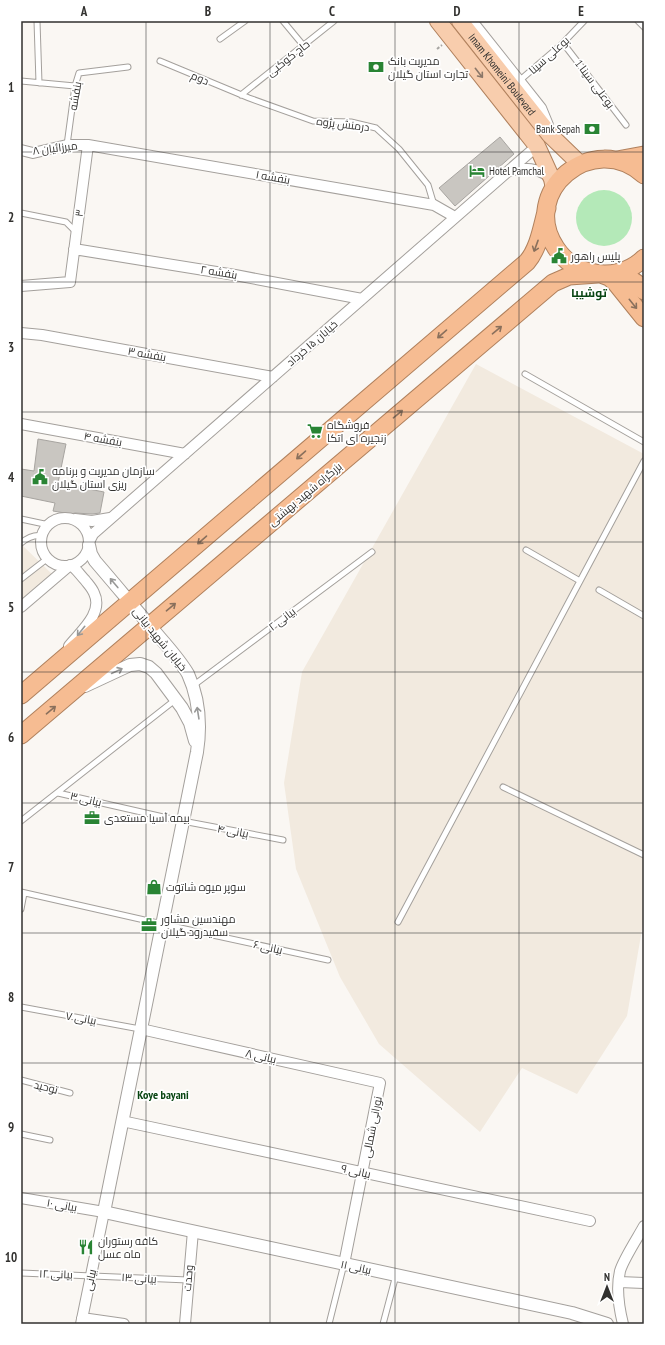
<svg xmlns="http://www.w3.org/2000/svg" width="665" height="1345" viewBox="0 0 665 1345" font-family="'PT Sans Narrow',Cairo,sans-serif">
	<rect width="100%" height="100%" fill="#faf7f3"/>
	<path fill="#f2eadf" d="M476,364l168,90v464l-17,98 -50,78 -55,-26 -42,64 -101,-88 -39,-67 -44,-108 -12,-86 18,-111z
		M21,544l32,31 -32,27z"/>
	<path fill="#b4e9b8" d="M576 218a28 28 0 1 1 56 0a28 28 0 1 1-56 0Z"/>
	<path fill="#c9c6c1" stroke="#a7a4a0" d="M500,137l14,17 -59,52 -16,-18z
		M38,439l28,5 -8,39 46,9 -4,21 -8,1 -17,-1 -4,1 -18,-3 2,-8 -34,-7v-27l13,2z"/>
	<g fill="none" stroke-linecap="round" stroke-linejoin="round">
		<defs>
			<path id="service" d="M37,21l2,62
				M283,21l20,24
				M638,21l6,6
				M220,39l25,-18
				M563,43l63,82
				M160,61l89,37 64,23 38,1 25,6 23,21 29,36 6,20
				M21,81l54,5
				M519,81l42,-36 23,-24
				M241,95l93,-74
				M67,145l8,-59 4,-13 49,-6
				M21,213l45,9 11,11
				M525,374l119,68
				M21,519l28,6
				M21,543c6,-5 14,-9 22,-7
				M526,550l54,31 64,-120
				M21,579l27,-21
				M599,590l45,26
				M194,685l178,-133
				M503,787l141,68
				M58,793l114,26 111,21
				M21,821l154,-121
				M21,892l141,32 166,36
				M21,909l3,-16
				M398,922l182,-341
				M21,1007l119,22
				M21,1080l49,13
				M21,1134l29,6
				M21,1273l167,7
				M329,1324l15,-60
				M383,1324l13,-49"/>
			<path id="minor" d="M472,21l69,87 7,17
				M21,150l12,3 34,-8h21l346,60 21,12
				M509,171c14,-4 30,-3 42,7
				M74,249l161,26 127,24
				M21,286l49,-4 18,-137
				M21,333l21,2 231,42
				M21,424l164,30
				M41 542a24 24 0 1 1 48 0a24 24 0 1 1-48 0Z
				M75,519l17,2 18,-3
				M89,542l4,-8 444,-388
				M21,607l48,-41
				M69,646c11,-14 35,-33 25,-53 -2,-5 -6,-9 -9,-13 -5,-5 -9,-12 -15,-15
				M141,1029l239,54 -36,181
				M122,1121l468,100
				M21,1198l83,14 -23,112
				M619,1282l25,1
				M82,1318l42,6
				M185,1324l8,-93
				M623,1324c-4,-16 -7,-36 -3,-53 3,-11 18,-34 24,-45"/>
			<path id="tertiary" d="M89,545l2,9 4,7c19,22 38,45 57,67 12,15 27,30 36,46 11,24 13,52 9,78l-93,460 468,101 35,11
				M85,686l45,-21 10,-1 9,3 7,6 26,35 8,15 5,18"/>
			<g id="primary">
				<path d="M438,21l99,125 15,33 2,9"/>
				<path id="s1" d="M460,21l90,114 28,27 4,1"/>
			</g>
			<path id="trunk" d="M617,160l27,-5
				M644,175c-51,-46 -126,17 -88,73 8,12 20,21 34,24 19,5 40,0 54,-14
				M601,274l8,3 6,5 29,36
				M610,275c16,2 24,3 34,16
				M21,695l506,-433c12,-14 15,-36 20,-54
				M21,735l532,-452 16,-7 29,-2"/>
		</defs>
		<use href="#service" stroke="#a4a09c" stroke-width="7"/>
		<use href="#minor" stroke="#a4a09c" stroke-width="12"/>
		<use href="#tertiary" stroke="#a4a09c" stroke-width="14"/>
		<use href="#primary" stroke="#b0815d" stroke-width="18"/>
		<use href="#trunk" stroke="#b0815d" stroke-width="19"/>
		<path stroke="#a8a6a3" stroke-width="2" stroke-dasharray="3 2" stroke-linecap="butt" d="M437,49l5,-4"/>
		<use href="#service" stroke="#fff" stroke-width="5"/>
		<use href="#minor" stroke="#fff" stroke-width="10"/>
		<use href="#tertiary" stroke="#fff" stroke-width="12"/>
		<use href="#primary" stroke="#f8cdad" stroke-width="16"/>
		<use href="#trunk" stroke="#f6bc92" stroke-width="17"/>
	</g>
	<defs><path id="oneway-shaft" d="M-6 0H5M1.5-3L5.5 0L1.5 3" fill="none" stroke-width="1.6" stroke-linecap="round" stroke-linejoin="round"/></defs>
	<use stroke="#8b7768" href="#oneway-shaft" transform="translate(479 73) rotate(52)"/>
	<g stroke="#8a705c">
		<use href="#oneway-shaft" transform="translate(536 246) rotate(110)"/>
		<use href="#oneway-shaft" transform="translate(633 304) rotate(51)"/>
		<use href="#oneway-shaft" transform="translate(497 330) rotate(-40)"/>
		<use href="#oneway-shaft" transform="translate(442 334) rotate(139)"/>
		<use href="#oneway-shaft" transform="translate(398 414) rotate(-40)"/>
		<use href="#oneway-shaft" transform="translate(301 455) rotate(139)"/>
		<use href="#oneway-shaft" transform="translate(202 540) rotate(139)"/>
		<use href="#oneway-shaft" transform="translate(171 607) rotate(-40)"/>
		<use href="#oneway-shaft" transform="translate(51 710) rotate(-40)"/>
	</g>
	<g stroke="#989897">
		<use href="#oneway-shaft" transform="translate(114 583) rotate(-130)"/>
		<use href="#oneway-shaft" transform="translate(81 631) rotate(129)"/>
		<use href="#oneway-shaft" transform="translate(117 671) rotate(-25)"/>
		<use href="#oneway-shaft" transform="translate(198 713) rotate(-99)"/>
	</g>
	<path fill="none" stroke="#32312f" stroke-width="1" stroke-opacity="0.55" d="M146,21v1303M270,21v1303M395,21v1303M519,21v1303M21,152h623M21,282h623M21,412h623M21,542h623M21,672h623M21,803h623M21,933h623M21,1063h623M21,1193h623"/>
	<defs>
		<symbol id="bank-bare" viewBox="-9 -9 18 18"><path d="M-6-4H6V4H-6ZM0-2.3a2.3 2.3 0 1 0 0 4.6a2.3 2.3 0 1 0 0-4.6Z" fill="#298434" stroke="#fff" stroke-width="2.5" paint-order="stroke"/></symbol>
		<symbol id="hotel-bare" viewBox="-9 -9 18 18"><path d="M-6-4.5h1.5V1H6V5H4.5V3h-9V5H-6ZM-4 0a1.8 1.8 0 1 1 3.6 0ZM.5 0V-2.5h3Q6-2.5 6 0Z" fill="#298434" stroke="#fff" stroke-width="2.5" paint-order="stroke"/></symbol>
		<symbol id="civic-bare" viewBox="-9 -9 18 18"><path d="M-.6-6.5H3V-4.5H.6V-3L4-1V1h2V6H-6V1h2V-1L-.6-3ZM-1.2 2.5V6h2.4V2.5Z" fill="#298434" stroke="#fff" stroke-width="2.5" paint-order="stroke"/></symbol>
		<symbol id="supermarket-bare" viewBox="-9 -9 18 18"><path d="M-6-5.5h2.5l.6 2H6L4.5 2H-2.5L-4.4-4H-6ZM-1.5 3.2a1.3 1.3 0 1 0 .1 0ZM3 3.2a1.3 1.3 0 1 0 .1 0Z" fill="#298434" stroke="#fff" stroke-width="2.5" paint-order="stroke"/></symbol>
		<symbol id="office-bare" viewBox="-9 -9 18 18"><path d="M-6-3h4V-5.5h4V-3h4V5H-6ZM-1-4.5V-3h2v-1.5ZM-6 0V1H6V0Z" fill="#298434" stroke="#fff" stroke-width="2.5" paint-order="stroke"/></symbol>
		<symbol id="shop-bare" viewBox="-9 -9 18 18"><path d="M-5-2.5h2.3a2.7 3.5 0 0 1 5.4 0H5L5.5 6h-11ZM-1.5-2.5h3a1.5 2.3 0 0 0-3 0Z" fill="#298434" stroke="#fff" stroke-width="2.5" paint-order="stroke"/></symbol>
		<symbol id="restaurant-bare" viewBox="-9 -9 18 18"><path d="M-5-6h1v4h1v-4h1v4h1v-4h1v5L-1.5 .5V6h-2V.5L-5-1ZM5-6V6H3V1.5H1.5Q1.5-4 5-6Z" fill="#298434" stroke="#fff" stroke-width="2.5" paint-order="stroke"/></symbol>
	</defs>
	<g fill-rule="evenodd">
		<use href="#bank-bare" x="365" y="56" width="22" height="22"/>
		<use href="#bank-bare" x="581" y="118" width="22" height="22"/>
		<use href="#hotel-bare" x="466" y="160" width="22" height="22"/>
		<use href="#civic-bare" x="548" y="245" width="22" height="22"/>
		<use href="#supermarket-bare" x="304" y="420" width="22" height="22"/>
		<use href="#civic-bare" x="29" y="466" width="22" height="22"/>
		<use href="#office-bare" x="81" y="807" width="22" height="22"/>
		<use href="#shop-bare" x="143" y="876" width="22" height="22"/>
		<use href="#office-bare" x="138" y="914" width="22" height="22"/>
		<use href="#restaurant-bare" x="75" y="1236" width="22" height="22"/>
	</g>
	<g text-anchor="middle" dominant-baseline="central" stroke-width="3.5" stroke-linejoin="round" paint-order="stroke">
		<g font-size="11" fill="#32312f" stroke="#fff">
			<text transform="translate(549 55) rotate(-42)">بوعلی سینا</text>
			<text transform="translate(288 58) rotate(-38)">حاج کوکبی</text>
			<text stroke="none"><textPath href="#s1" startOffset="68">Imam Khomeini Boulevard</textPath></text>
			<text transform="translate(200 78) rotate(23)">دوم</text>
			<text transform="translate(595 84) rotate(53)">بوعلی سینا 1</text>
			<text transform="translate(75 96) rotate(-80)">بنفشه</text>
			<text transform="translate(343 124) rotate(7)">درمنش پژوه</text>
			<text transform="translate(55 148) rotate(-7)">میرزائیان ۸</text>
			<text transform="translate(273 177) rotate(10)">بنفشه ۱</text>
			<text transform="translate(79 213) rotate(-82)">۳</text>
			<text transform="translate(219 272) rotate(9)">بنفشه ۲</text>
			<text transform="translate(312 343) rotate(-41)">خیابان ۱۵ خرداد</text>
			<text transform="translate(147 354) rotate(10)">بنفشه ۳</text>
			<text transform="translate(103 439) rotate(10)">بنفشه ۴</text>
			<text transform="translate(305 494) rotate(-40)">بزرگراه شهید بهشتی</text>
			<text transform="translate(282 619) rotate(-37)">بیانی ۲</text>
			<text transform="translate(160 639) rotate(51)">خیابان شهید بیانی</text>
			<text transform="translate(86 799) rotate(13)">بیانی ۳</text>
			<text transform="translate(233 831) rotate(10)">بیانی ۴</text>
			<text transform="translate(268 947) rotate(12)">بیانی ۶</text>
			<text transform="translate(81 1018) rotate(10)">بیانی ۷</text>
			<text transform="translate(261 1056) rotate(13)">بیانی ۸</text>
			<text transform="translate(46 1087) rotate(14)">توحید</text>
			<text transform="translate(372 1127) rotate(-79)">نورانی شمالی</text>
			<text transform="translate(356 1171) rotate(12)">بیانی ۹</text>
			<text transform="translate(62 1205) rotate(10)">بیانی ۱۰</text>
			<text transform="translate(356 1267) rotate(12)">بیانی ۱۱</text>
			<text transform="translate(56 1274) rotate(2)">بیانی ۱۲</text>
			<text transform="translate(139 1278) rotate(3)">بیانی ۱۳</text>
			<text transform="translate(188 1278) rotate(-85)">وحدت</text>
			<text transform="translate(90 1280) rotate(-78)">بیانی</text>
		</g>
		<g font-size="11" fill="#32312f" stroke="#fff" text-anchor="start">
			<text x="388" y="61">مدیریت بانک<tspan x="388" dy="13">تجارت استان گیلان</tspan></text>
			<text x="580" y="129" text-anchor="end">Bank Sepah</text>
			<text x="489" y="171">Hotel Pamchal</text>
			<text x="571" y="256">پلیس راهور</text>
			<text x="327" y="425">فروشگاه<tspan x="327" dy="13">زنجیره ای اتکا</tspan></text>
			<text x="52" y="471">سازمان مدیریت و برنامه<tspan x="52" dy="13">ریزی استان گیلان</tspan></text>
			<text x="104" y="818">بیمه آسیا مستعدی</text>
			<text x="166" y="887">سوپر میوه شاتوت</text>
			<text x="161" y="919">مهندسین مشاور<tspan x="161" dy="13">سفیدرود گیلان</tspan></text>
			<text x="98" y="1241">کافه رستوران<tspan x="98" dy="13">ماه عسل</tspan></text>
		</g>
		<g font-size="12" font-weight="bold" fill="#084513" stroke="#fff">
			<text x="589" y="292">توشیبا</text>
			<text x="163" y="1094">Koye bayani</text>
		</g>
	</g>
	<rect width="665" height="1345" fill="none" stroke="#ffffff" stroke-width="44"/>
	<g transform="translate(607 1287)" stroke="#ffffff" stroke-width="3" paint-order="stroke">
	<path d="M0-3L7 15L0 10L-7 15Z" fill="#32312f"/>
	<text y="-6" font-size="11" font-weight="bold" text-anchor="middle" fill="#32312f">N</text>
	</g>
	<rect x="22" y="22" width="621" height="1301" fill="none" stroke="#32312f" stroke-width="1.5"/>
	<g font-size="13" text-anchor="middle" font-weight="bold" fill="#32312f">
		<text x="84" y="16">A</text>
		<text x="208" y="16">B</text>
		<text x="332" y="16">C</text>
		<text x="457" y="16">D</text>
		<text x="581" y="16">E</text>
		<text x="11" y="92">1</text>
		<text x="11" y="222">2</text>
		<text x="11" y="352">3</text>
		<text x="11" y="482">4</text>
		<text x="11" y="612">5</text>
		<text x="11" y="742">6</text>
		<text x="11" y="872">7</text>
		<text x="11" y="1002">8</text>
		<text x="11" y="1132">9</text>
		<text x="11" y="1262">10</text>
	</g>
</svg>
